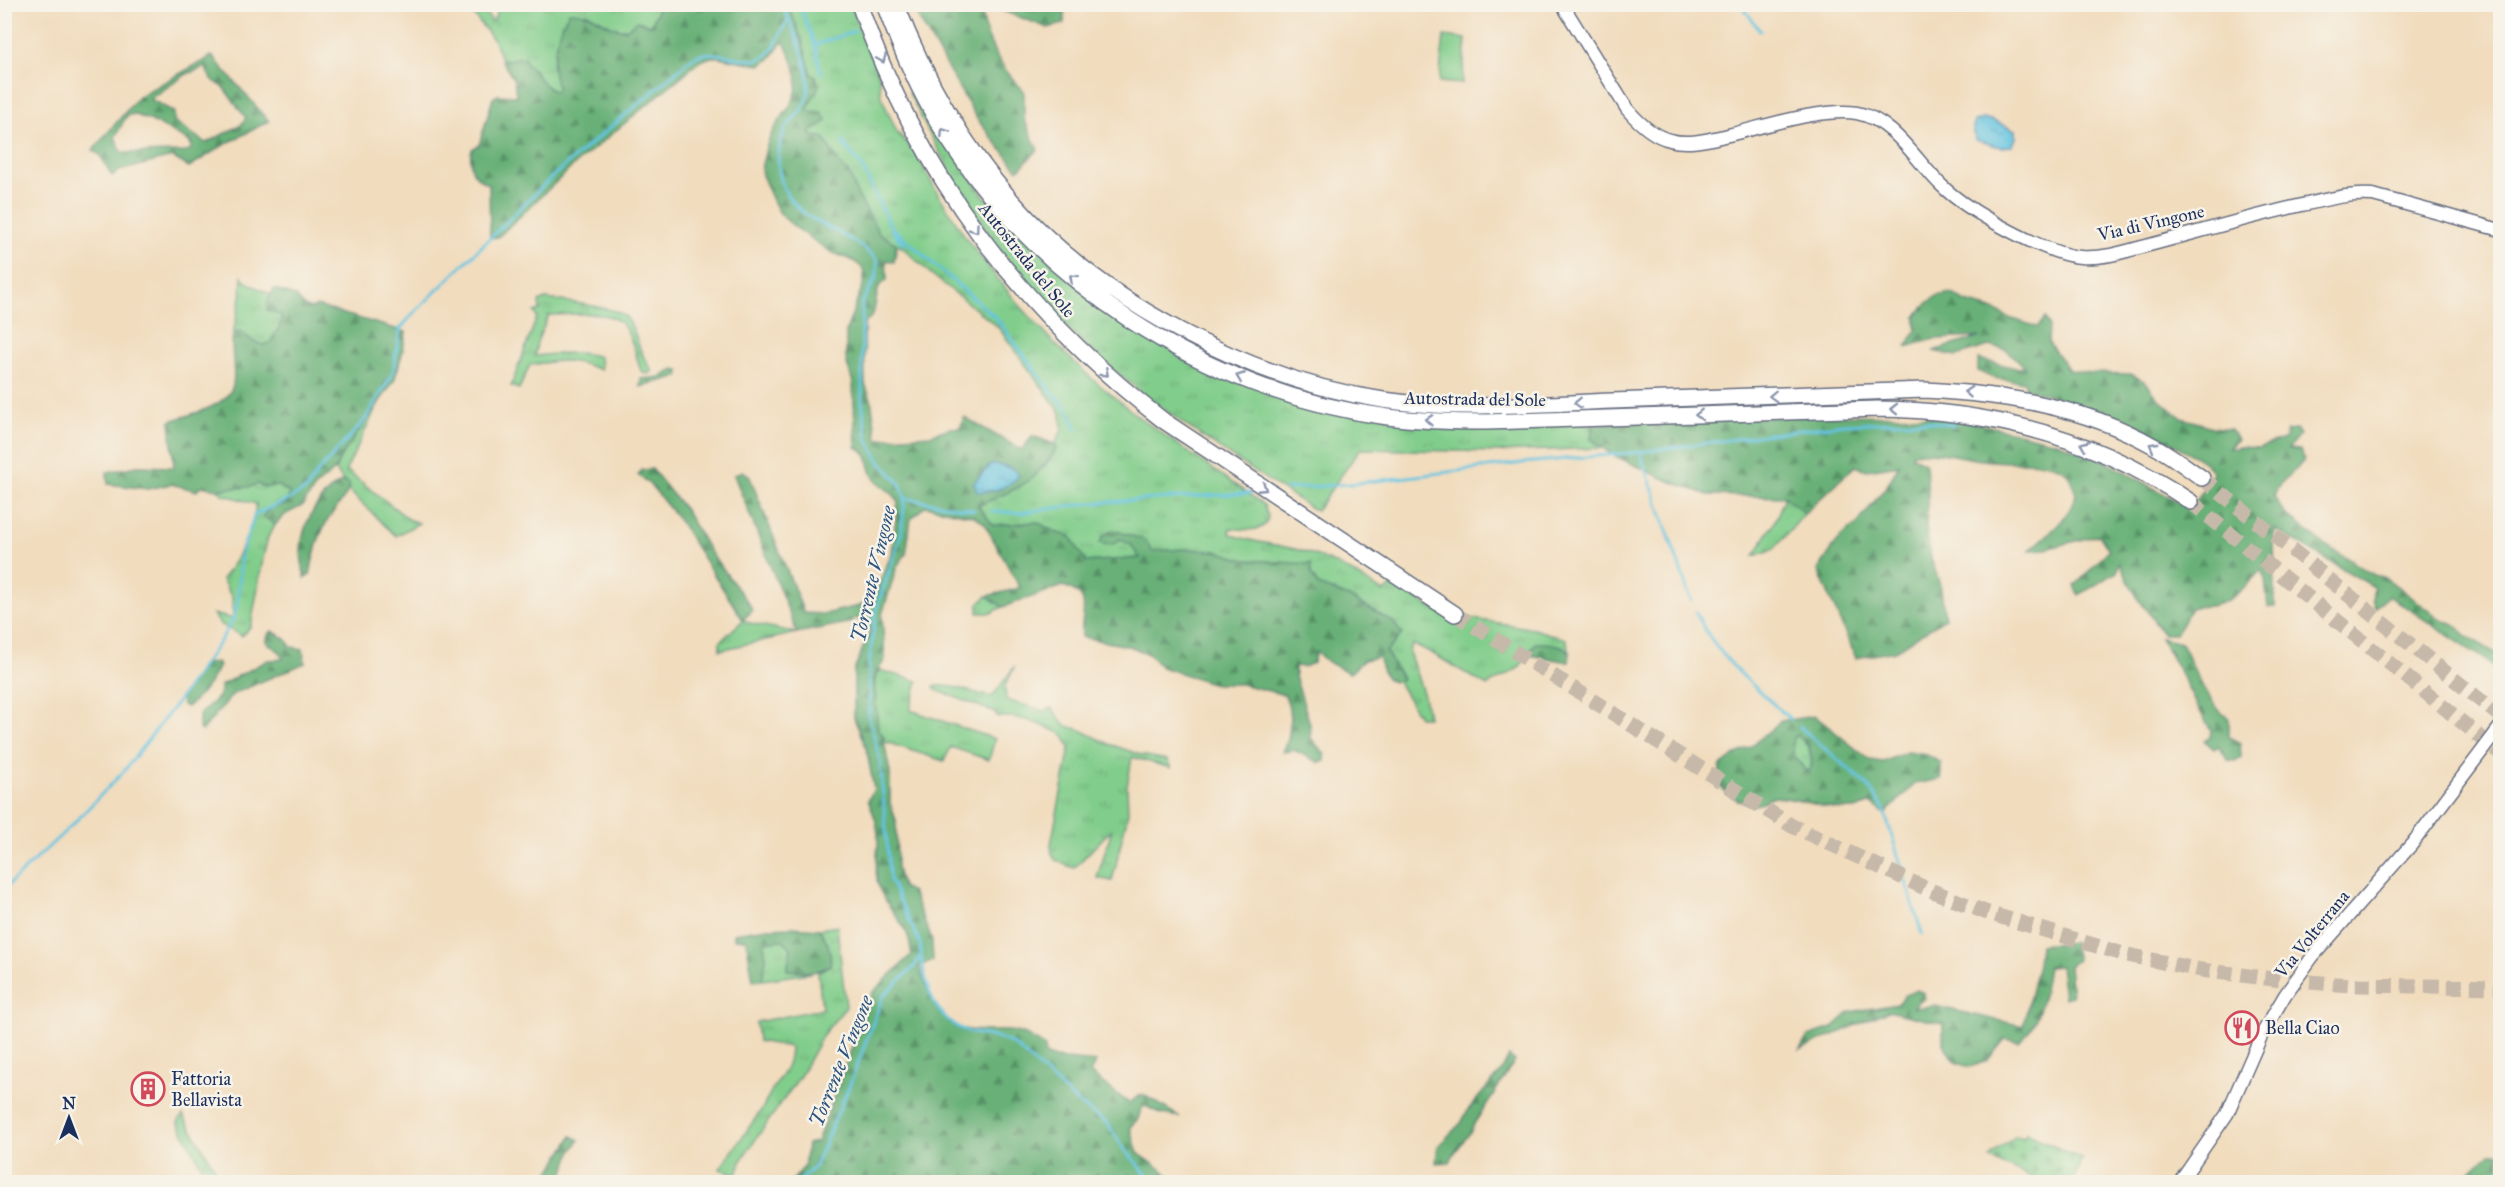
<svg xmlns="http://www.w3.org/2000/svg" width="2505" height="1187" viewBox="0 0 2505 1187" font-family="'IM FELL Great Primer',serif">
	<defs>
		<pattern id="grass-tufts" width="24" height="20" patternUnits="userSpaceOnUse" patternTransform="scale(1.5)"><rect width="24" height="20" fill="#81cd8b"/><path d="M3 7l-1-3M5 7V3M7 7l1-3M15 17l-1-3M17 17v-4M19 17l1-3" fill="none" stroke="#6fb07a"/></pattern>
		<pattern id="forest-firs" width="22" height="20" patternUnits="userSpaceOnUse" patternTransform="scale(1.5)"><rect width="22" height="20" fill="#68b077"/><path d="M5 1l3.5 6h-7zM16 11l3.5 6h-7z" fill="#559065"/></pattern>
		<pattern id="cemetery-stones" width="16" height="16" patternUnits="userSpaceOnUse" patternTransform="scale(1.5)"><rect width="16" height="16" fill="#81cd8b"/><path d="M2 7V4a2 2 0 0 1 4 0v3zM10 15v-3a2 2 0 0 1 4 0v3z" fill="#6fb07a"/></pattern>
		<pattern id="water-ripples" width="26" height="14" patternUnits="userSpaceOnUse" patternTransform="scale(1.5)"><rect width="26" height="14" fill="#63c4e1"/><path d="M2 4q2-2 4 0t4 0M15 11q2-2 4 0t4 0" fill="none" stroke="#51a0ba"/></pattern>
	</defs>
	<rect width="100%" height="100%" fill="#f7f3e8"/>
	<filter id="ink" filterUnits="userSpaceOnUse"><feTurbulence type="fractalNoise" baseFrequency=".0167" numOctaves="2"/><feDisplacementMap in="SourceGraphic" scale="12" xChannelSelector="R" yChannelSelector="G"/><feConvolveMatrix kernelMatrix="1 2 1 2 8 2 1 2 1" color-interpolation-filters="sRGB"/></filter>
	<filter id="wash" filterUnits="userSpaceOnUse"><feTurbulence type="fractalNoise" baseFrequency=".008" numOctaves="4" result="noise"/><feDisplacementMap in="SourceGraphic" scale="24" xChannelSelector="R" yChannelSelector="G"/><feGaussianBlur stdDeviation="1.35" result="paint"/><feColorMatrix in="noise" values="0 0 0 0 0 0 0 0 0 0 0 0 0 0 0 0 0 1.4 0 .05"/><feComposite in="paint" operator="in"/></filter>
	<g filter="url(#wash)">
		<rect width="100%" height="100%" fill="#f1dcbd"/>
		<path fill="url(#grass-tufts)" stroke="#4e7e74" stroke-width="1.5" d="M476,5h3l14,17 7,-17h160l-9,20c-40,8 -31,4 -64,-12l-22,5 -13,46 6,23 -3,5 -17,-12 -3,-9 -9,-7 -2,-7 -22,4 -9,-22 -21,-26z
			M787,5h64l28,70 2,21 16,36 18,20 23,42 30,47 46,58 38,42 39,37 49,40 124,87 4,13c-4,17 -25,11 -38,10v6c23,9 46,10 69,16 31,8 58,25 84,42l12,-7 36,23 14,6 89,15 32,10 4,13 -8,-6 -27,-3 -16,25 -32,18 -57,-34 -18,-8 -3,8 15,44 4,21h-9l-21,-35 4,-4 -16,-26 16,-18 -9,-12 -42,-24 -33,-13 -7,-11 -41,-13 -25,-1 -29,-9 -29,-2 -35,2 -32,-12 11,6 10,13 -55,4 -16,-26 -13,-3 -20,-11 -44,4 -12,-17 -4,-3c38,-17 57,-20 80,-58l-2,-4 7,-14 -1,-17 -63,-86 -67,-53 -28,-26 -24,-15 -23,-41 -6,-17 -12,-13 -14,-24 -11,-2 -4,-4 6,-2 6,-18 -13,-1 1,-10 7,-7 -14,-54z
			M914,90l69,105 193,158 5,6 167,55 245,10 -2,15 12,9 -106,4 -137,-3 -44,62c-87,-55 -173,-110 -248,-182 -68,-67 -118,-151 -159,-236z
			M242,277l4,5 26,13 -4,5 7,12 6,3c3,12 -6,16 -10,27l-7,3 -10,-3 -14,-11 -7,3 8,-37z
			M545,299c15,2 73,8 81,18 8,9 10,23 15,34 3,8 8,14 11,21l-5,2 -6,-3c-5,-15 -9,-36 -20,-48 -13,-14 -53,-8 -72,-8l-12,27 -2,14c23,-2 43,-6 65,1l1,13c-30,-12 -39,-10 -71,-5l-11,24 -8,-3 26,-69 -3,-5 6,-2 -1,-8z
			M382,396l-36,74 64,50 9,3 -23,13 -47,-45v-7l-6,-3 -8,-11 5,-12z
			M253,484h5l6,3 14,-1 11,6 -1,11 -17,5 -8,7 12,10 -7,12 -4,16 -13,73 -9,10 -22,-12 -7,-10 20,5 -1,-21 -10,-19c14,-15 32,-54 34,-75l-34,-10 -4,-5 31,-2z
			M1785,497l20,16 -31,36 -20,7 21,-35z
			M987,596l16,11 -12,6h-13v-8z
			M743,620l7,3 47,10 -77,17v-8z
			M1015,666l-10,20 1,14 39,11 7,-3 12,16 5,3 10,2 30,15 32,11 26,5 4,8 -39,-11 -5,29 1,27 -16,68 -15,-3 15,-49 -38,39c-16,-7 -23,-5 -23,-24l19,-96 -6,-13c-23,-10 -41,-20 -66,-18l-4,-5 -58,-22 -2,-4h16l42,11z
			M879,670l39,11 -8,29 85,29 -6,21 -38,-13 -7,14 -59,-19 -2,-7 -5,-5c-2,-18 -9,-44 1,-60z
			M1796,735c13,8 18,22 14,36l-5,-1 -12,-16v-16z
			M837,926l9,81 -22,26 -24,43 -58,83 -5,15 -17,-5 44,-63c9,-24 26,-33 26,-59l-32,-6 -2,-19 66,-13 -4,-37 12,-7 -2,-21 -9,-15z
			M783,939l8,9 -4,21 23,4 -48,7 4,-23 -2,-13 4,-3z
			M183,1115l40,67h-13l-32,-60z"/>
		<path fill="url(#forest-firs)" stroke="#42706a" stroke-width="1.5" fill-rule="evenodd" d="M660,5h127c12,21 18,45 24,69l5,3 3,8c-3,10 -10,15 -11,26l13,1 6,9 -18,12 4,3 11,2 14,24 12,13 6,17 23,41 18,12 -3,17 -8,-2 1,20 -8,6 -6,29 -9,9 1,60 6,15 6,40 53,-4 20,-7h10l4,-11 58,33 10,-14 23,8 2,4c-23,37 -41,40 -79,58l15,19 44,-3 20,11 13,3 16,26 54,-4 -9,-13 -11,-6c-6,6 -11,7 -20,4l3,-7 10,-6 32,10 7,11 35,-2 29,2 29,9 66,4v10l7,11 33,13 42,24 9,12 -16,18 16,27 -4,3c-14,1 -16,-14 -20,-25l-14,3 -14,13 -22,-11 -12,-10 -3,11 -9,4 -9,-1v10l15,48 1,14 14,17v6l-5,2 -26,-13 -11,2c9,-17 9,-39 2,-57l-44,-11h-26l-54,-17 -11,-12 -18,-8 -50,-10c-3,-24 14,-41 -19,-51l-60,21 -16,-11 33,-8 -36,-65 -10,-7 -49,-10 -14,13 -5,35 -9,12 -15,49 3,44 -11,18 4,53 5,5 7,38v30l6,17 1,48 5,19 10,5 20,48 1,21 -14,5c6,19 14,39 28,54 17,17 48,8 69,12 11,2 20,8 29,15v7l10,4 41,4 -6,11 39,30 10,-7 5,-1 36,22 -18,-3 -17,-8 -4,3 -3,10 -8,8 8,26 23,16 11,10v3h-137l-3,-4 -6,4h-235l13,-15 3,-23 10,-2 55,-149 39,-38c0,-31 -21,-40 -32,-67 -7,-20 2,-41 -2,-61 -1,-9 -6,-19 -9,-27l6,-11 -8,-42 -12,-29v-47l16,-41 -14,-13 -4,5 -55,11 -63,-158 8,-4 7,4 55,138 20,1 35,-8 15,-10 18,-43 6,-52c-6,-12 -21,-14 -26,-27 -5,-13 -2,-21 -16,-27l-3,-64 -7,-23v-29l18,-49c0,-4 1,-10 -2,-14 -8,-10 -22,-11 -32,-17 -16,-10 -34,-22 -48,-35 -6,-6 -16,-32 -20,-41 -2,-6 0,-12 2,-18 10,-55 56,-48 19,-116l-13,18 -9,6 -43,-8h-7l-11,4 -127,105 -75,71 -8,1 -1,-54c-17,-6 -21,-19 -17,-35l7,-4 14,-47 5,-3 18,1 -2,-16 -12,-19 22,-4 2,7c13,9 13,20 29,28l3,-5c-12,-19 1,-57 11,-75 25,-1 35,16 56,18l12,-9 14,4zM995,464l14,3 7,12 -25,12 -17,-8 16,-18z
			M911,5h71c1,34 18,62 42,86v28l14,31 -20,20 -41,-51z
			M987,5h78l-1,19 -16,4z
			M212,56l57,65 -47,25 -33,21 -17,-10 -53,14 -7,5 -12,-21 -7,-5 46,-54zM205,67l6,12 12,8 23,31 -5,7 -35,18 -32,-22v-9l-24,-13 37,-25zM133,114l19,7 38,21 1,7 -5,3 -64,1 -7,-16 11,-20z
			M274,289l21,7 9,10 7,3 6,-3 89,26 -4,22 -8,27 -54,77 -5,12 -18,15 -15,21 -16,8 -11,11 -12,-9 8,-8 17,-5 1,-11 -11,-6 -14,1 -6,-3 -9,3 -31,2 -18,-3 -3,5 -26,-7 -23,5 -40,-5 -1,-12 30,-6 37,1 -4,-46c18,-6 58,-14 63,-36 3,-16 -3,-35 0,-51l7,-3 14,11 10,3 7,-3c4,-11 13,-16 10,-27l-14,-5 1,-10z
			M1951,293l15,9 26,7 17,9 29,9 7,-9 4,8 -1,16 21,28 23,3 39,1 15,8 11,15 25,21 30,9 19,2 6,11 -9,9 12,-2 18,1 26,-9 3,-8 10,-1 3,5 -12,14 12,1 4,10c-10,14 -26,20 -30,37l10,16 41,32 49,30 12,3 53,40 15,6 13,12 33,20v14l-111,-74 -14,12 -3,-8 2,-13 -100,-58 1,78h-7l-3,-28 -4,-9c-14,15 -29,33 -51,36 -7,1 -13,0 -19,2l-15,26h-13l-27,-39 -17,-32 -2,9 -38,23 -4,-9 34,-36 -10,-15 -53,14 -16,1c19,-17 39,-30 46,-56 -3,-7 -6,-20 -12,-24 -16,-11 -55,-7 -73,-9 -26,-2 -52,-12 -77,-8l-2,3 14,8 2,31 -2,32 5,31 10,30 4,30 -50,33 -39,7 -38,-88 22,-33 18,-14 30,-39 11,-19 -32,5 -12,-4 -50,47 -20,-16 -77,-2 -39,-14 -58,-27 -20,-15 2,-15 229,-9 124,1 111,26 48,19 86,48 22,-35c-4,-11 -15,-15 -24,-21 -50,-32 -107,-48 -164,-65v-6l-32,-4 -15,-7v-12l38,9 9,-1 -18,-17 -18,-4 -32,10 -24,-5 47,-14 -46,2 -28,8 10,-16v-14l8,-11 13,-10z
			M675,369l4,1v6l-39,11 1,-8 20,-2z
			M652,469l34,42 24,41 40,53 2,5 -9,10 -65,-101 -29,-36 -11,-8 4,-5z
			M343,481l6,3c0,11 -10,20 -16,28 -14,19 -19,40 -23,63l-5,3c-2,-9 -4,-18 -4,-28 1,-26 18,-57 42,-69z
			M272,631l14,8 5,8 12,2 2,14 -72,31 -31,37 -3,-2v-14c9,-12 23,-14 22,-30l47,-25 15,-1 -3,-7 -14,-10 2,-7z
			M2160,638l21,5c14,26 24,58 48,76v18l11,6 1,14 -6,4 -7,-1 -10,-14 -4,3 -9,-8 5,-4 1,-7c-19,-30 -31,-63 -51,-92z
			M1535,643c15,0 24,0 35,9l-1,10 -40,-7z
			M217,662l2,3c-6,15 -19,32 -32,42l-5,-3 -1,-8 23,-32z
			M1815,716l55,44 13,2 24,-10 20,3 14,8v16l-26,5 -30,30 -14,-11c-6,2 -13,6 -18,6 -28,2 -56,-13 -83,-12 -17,19 -39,-1 -54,-13l5,-18 14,-11 15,-8 31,-26zM1797,735c12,7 18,22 13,36l-5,-1 -12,-16v-16z
			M793,927l26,2c7,11 14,22 11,36 -18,11 -23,6 -43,5l4,-22 -8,-8 -15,1 -4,3 2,14 -4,22 -9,1 -7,-42h-12v-6l34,-5z
			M2073,942l4,18 -8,6 3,30 -8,2 -4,-32 -12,1c-5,28 -7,56 -29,75l-14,-3 -18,22 -17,6 -13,-4 -14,-19v-20l-55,-13 -88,39 8,-14 24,-8 18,-16 48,-8 7,-9 12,-5 7,3 1,6 -6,2 -5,7 21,-2 88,20 15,-62 2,-19z
			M1509,1056l6,5 -41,63c-3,13 -19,23 -24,38l-14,1 2,-17 23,-23 7,-13 34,-40z
			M572,1136l7,4 -7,11 -12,31h-16z
			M2490,1153h10v29h-37l9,-12z"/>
		<path fill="url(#cemetery-stones)" stroke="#4e7e74" stroke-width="1.5" d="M2026,1133l56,26 -10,23h-31l-51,-23 3,-5 23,-18 8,2z"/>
		<path fill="#81cd8b" stroke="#4e7e74" stroke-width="1.5" d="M1444,36l22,3 -4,45 -23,-2z"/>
		<path fill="url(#water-ripples)" stroke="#3f7aa0" stroke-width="1.5" d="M1982,119l10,1 23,10 1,8 -4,8 -12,1 -24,-7 -3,-11 1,-8z
			M995,464l20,6 4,6c-10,11 -27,17 -42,16l-3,-9 16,-18z"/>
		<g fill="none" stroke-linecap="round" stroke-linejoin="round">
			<path stroke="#63c4e1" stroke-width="3" d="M782,4c11,24 34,72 24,97 -4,12 -17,20 -22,30 -8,19 -8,45 3,63 20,34 68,37 91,68l-2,16 -14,25v98l5,38 13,23 19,20 6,16 -4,37 -25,75 -7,54v53l11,43 10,120 30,63 1,11 -6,12 -32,30 -34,91 -34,79 -17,16
				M799,4l16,41 6,28
				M1741,4l19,27
				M815,45l40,-14
				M842,141l20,26 32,66 10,12
				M891,227l105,91 51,68 21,24 9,20
				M1640,452l51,148
				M1286,489l64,-5 173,-21 117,-11 204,-28 81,-3 29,4
				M905,498l69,12
				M992,511l26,2 75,-10 158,-10
				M1696,612c19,44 59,75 94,107
				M1800,727l67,58 16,22 39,127
				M4,889l69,-65 51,-53 52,-67 43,-61 14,-24 5,-18 3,-47 14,-40 33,-14 19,-11 10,-16 47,-52 29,-48 7,-44 12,-14 143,-141 122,-103c6,-5 14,-14 22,-16 21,-7 54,15 69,-1 9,-9 14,-25 21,-36
				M921,957c5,31 14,64 48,75 16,4 31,4 45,13l63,57 31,22 14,22 31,36
				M2480,1182c4,-9 11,-12 20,-12"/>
		</g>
	</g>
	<g filter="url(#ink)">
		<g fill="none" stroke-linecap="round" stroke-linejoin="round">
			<path stroke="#c6b9aa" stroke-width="15" stroke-dasharray="15 8" stroke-linecap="butt" d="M2202,478l298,238
				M2191,502l309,251
				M1455,614l337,212 133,62 60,24 138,42 78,16 80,10 69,5 150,2"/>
			<defs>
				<path id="secondary" d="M1562,4l65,105c11,13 25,27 43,31 17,5 37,0 54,-4 36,-8 98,-29 133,-23 37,7 59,48 85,73 24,24 105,69 139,71 25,2 52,-8 76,-14 48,-13 96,-27 145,-38 24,-5 46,-12 71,-10l127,35
					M2180,1182l47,-68 35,-80 23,-39 28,-39 99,-112 88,-117"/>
				<path id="highway" d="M859,4c60,172 162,307 305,417l291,193
					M884,4c15,41 32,82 55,120 95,157 266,269 449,293 33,4 66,5 99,5l390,-13c113,1 220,29 314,93
					M896,4c28,72 65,139 116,197 88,101 238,179 371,199 75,11 153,4 229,1 104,-3 208,-7 313,-11 78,4 158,16 227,55 18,9 34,22 50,33"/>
			</defs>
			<use href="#secondary" stroke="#666c7f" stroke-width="15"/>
			<use href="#highway" stroke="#666c7f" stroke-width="18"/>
			<use href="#secondary" stroke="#fff" stroke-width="12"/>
			<use href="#highway" stroke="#fff" stroke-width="15"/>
		</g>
		<defs><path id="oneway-chevron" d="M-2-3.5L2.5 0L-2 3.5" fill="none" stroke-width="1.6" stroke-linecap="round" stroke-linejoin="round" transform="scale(1.5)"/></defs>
		<g stroke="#8d97ae">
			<use href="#oneway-chevron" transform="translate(882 59) rotate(67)"/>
			<use href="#oneway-chevron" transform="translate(944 132) rotate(-124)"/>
			<use href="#oneway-chevron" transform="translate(975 229) rotate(55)"/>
			<use href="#oneway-chevron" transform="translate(1073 278) rotate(-138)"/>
			<use href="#oneway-chevron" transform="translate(1105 373) rotate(42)"/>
			<use href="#oneway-chevron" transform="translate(1240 377) rotate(-158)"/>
			<use href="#oneway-chevron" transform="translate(1968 392) rotate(-176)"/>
			<use href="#oneway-chevron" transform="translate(1773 396) rotate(178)"/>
			<use href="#oneway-chevron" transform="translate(1578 403) rotate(178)"/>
			<use href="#oneway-chevron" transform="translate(1894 409) rotate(-179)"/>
			<use href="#oneway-chevron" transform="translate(1699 415) rotate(178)"/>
			<use href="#oneway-chevron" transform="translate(1429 420) rotate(-175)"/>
			<use href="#oneway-chevron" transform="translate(2084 445) rotate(-158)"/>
			<use href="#oneway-chevron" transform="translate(2153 446) rotate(-150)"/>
			<use href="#oneway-chevron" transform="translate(1263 488) rotate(33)"/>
		</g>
	</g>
	<defs>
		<symbol id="restaurant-ring" viewBox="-11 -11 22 22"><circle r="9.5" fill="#f7f3e8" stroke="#d1495b" stroke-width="1.5"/><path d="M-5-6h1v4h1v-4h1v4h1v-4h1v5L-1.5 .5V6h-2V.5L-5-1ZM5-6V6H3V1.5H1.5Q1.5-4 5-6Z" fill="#d1495b"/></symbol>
		<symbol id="building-ring" viewBox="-11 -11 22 22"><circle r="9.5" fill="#f7f3e8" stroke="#d1495b" stroke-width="1.5"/><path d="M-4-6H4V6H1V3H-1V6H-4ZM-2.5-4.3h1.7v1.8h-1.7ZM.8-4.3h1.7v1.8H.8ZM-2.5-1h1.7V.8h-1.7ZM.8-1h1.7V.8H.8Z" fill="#d1495b"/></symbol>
	</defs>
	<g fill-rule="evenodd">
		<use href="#restaurant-ring" x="2223" y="1009" width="38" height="38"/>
		<use href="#building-ring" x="129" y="1070" width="38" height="38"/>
	</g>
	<g text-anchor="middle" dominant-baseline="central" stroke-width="5" stroke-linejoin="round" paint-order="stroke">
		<g font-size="18" fill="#1b2f5e" stroke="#f7f3e8">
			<text transform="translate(2151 223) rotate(-13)">Via di Vingone</text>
			<text transform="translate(1027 260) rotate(51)">Autostrada del Sole</text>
			<text transform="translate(1475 399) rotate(1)">Autostrada del Sole</text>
			<text transform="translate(2312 934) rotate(-51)">Via Volterrana</text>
		</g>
		<g font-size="18" fill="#1b2f5e" stroke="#f7f3e8" text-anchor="start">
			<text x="2265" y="1028">Bella Ciao</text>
			<text x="171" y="1079">Fattoria<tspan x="171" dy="21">Bellavista</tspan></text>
		</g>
		<g font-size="20" font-style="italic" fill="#2d547f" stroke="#f7f3e8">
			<text transform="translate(873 574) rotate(-77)">Torrente Vingone</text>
			<text transform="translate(841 1061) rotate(-68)">Torrente Vingone</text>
		</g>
	</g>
	<rect width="2505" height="1187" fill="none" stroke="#f7f3e8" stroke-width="24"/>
	<g transform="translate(69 1118)" stroke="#f7f3e8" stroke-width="4.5" paint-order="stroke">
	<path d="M0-4.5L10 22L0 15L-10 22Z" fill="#1b2f5e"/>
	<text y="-9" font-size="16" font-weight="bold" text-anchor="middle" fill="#1b2f5e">N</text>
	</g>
</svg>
